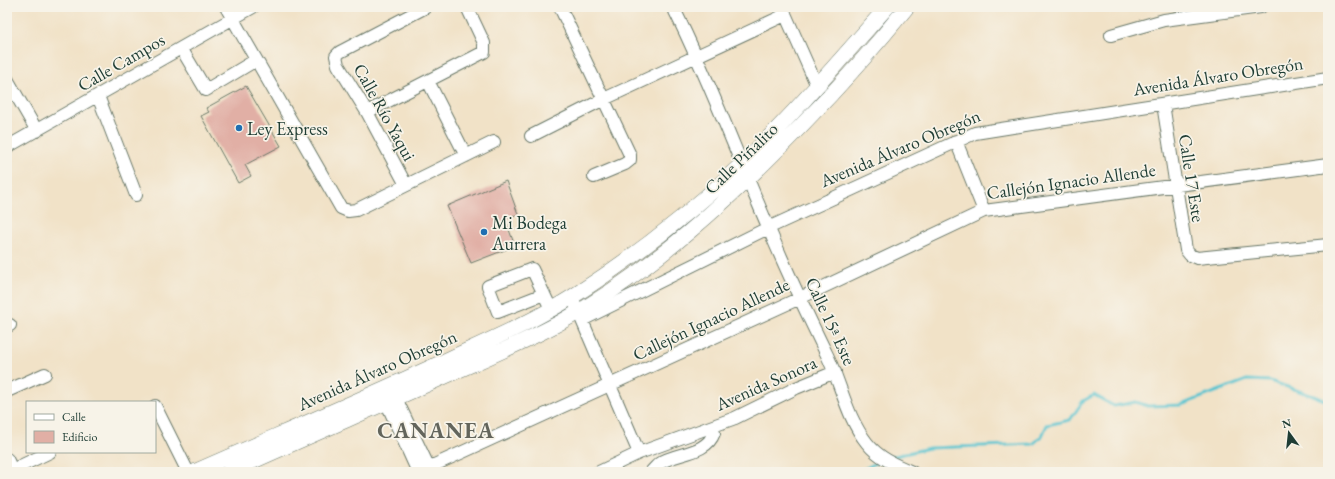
<svg xmlns="http://www.w3.org/2000/svg" width="1335" height="479" viewBox="0 0 1335 479" font-family="'EB Garamond',serif">
	<rect width="100%" height="100%" fill="#f7f3e8"/>
	<filter id="ink" filterUnits="userSpaceOnUse"><feTurbulence type="fractalNoise" baseFrequency=".025" numOctaves="2"/><feDisplacementMap in="SourceGraphic" scale="8" xChannelSelector="R" yChannelSelector="G"/><feConvolveMatrix kernelMatrix="1 2 1 2 8 2 1 2 1" color-interpolation-filters="sRGB"/></filter>
	<filter id="wash" filterUnits="userSpaceOnUse"><feTurbulence type="fractalNoise" baseFrequency=".012" numOctaves="4" result="noise"/><feDisplacementMap in="SourceGraphic" scale="16" xChannelSelector="R" yChannelSelector="G"/><feGaussianBlur stdDeviation="0.9" result="paint"/><feColorMatrix in="noise" values="0 0 0 0 0 0 0 0 0 0 0 0 0 0 0 0 0 1.4 0 .05"/><feComposite in="paint" operator="in"/></filter>
	<g filter="url(#wash)">
		<rect width="100%" height="100%" fill="#f1e2c7"/>
		<g fill="none" stroke-linecap="round" stroke-linejoin="round">
			<path stroke="#57c4d0" stroke-width="3" d="M891,457l38,-9 104,-4 9,-8 5,-11 23,-5 13,-19 11,-6 20,11 22,-4 12,4 33,-1 66,-25 23,1 58,20
				M858,472l24,-12"/>
		</g>
		<g id="blocks">
			<path fill="#e1afa5" d="M246,86l35,60 -36,19 6,11 -13,7 -37,-67 8,-4 -3,-4z
				M506,181l12,33 -13,5 10,27 -44,17 -24,-57z"/>
		</g>
	</g>
	<g filter="url(#ink)">
		<use href="#blocks" fill-opacity="0" stroke="#687767" stroke-width="1"/>
		<g fill="none" stroke-linecap="round" stroke-linejoin="round">
			<defs>
				<path id="minor" d="M226,7l115,201 7,3 8,-1 138,-68
					M560,7l70,148v5l-5,4 -31,13
					M673,7c36,72 64,148 96,222 18,43 38,85 58,126 14,29 20,63 40,88 12,15 28,22 45,29
					M782,7l35,79
					M1111,35l53,-15 97,-13
					M181,48l25,42 50,-30
					M7,79l30,52
					M428,81l38,75
					M98,96l38,99
					M1163,104l23,146 4,5 7,3 131,-13
					M367,112l117,-60v-9l-17,-36
					M531,136l73,-37 181,-84
					M956,141l28,70
					M7,147l246,-140
					M406,185l-39,-73 -29,-47 -2,-9 4,-4 86,-45
					M544,294l-46,18 -10,-26 44,-17 19,40
					M572,297l67,156
					M582,320l186,-92 207,-95 353,-55
					M7,326l3,-1
					M392,390l39,82
					M7,391l38,-17
					M383,395l35,77
					M155,406l33,66
					M7,459l6,13
					M12,470l38,-18
					M419,472l381,-174 184,-87 344,-46
					M599,472l40,-19 96,-35 61,-30 39,-16
					M651,472c3,-3 6,-7 9,-9 17,-11 46,-8 54,-30l-3,-6"/>
				<path id="major" d="M194,472c86,-38 172,-74 257,-114 41,-19 83,-37 121,-61 61,-39 119,-84 171,-134 51,-49 97,-103 144,-156
					M229,472c72,-33 146,-64 219,-97 38,-17 77,-33 113,-53 91,-51 168,-122 240,-196 37,-38 73,-78 106,-119"/>
			</defs>
			<use href="#minor" stroke="#687767" stroke-width="14"/>
			<use href="#major" stroke="#687767" stroke-width="16"/>
			<use href="#minor" stroke="#fff" stroke-width="12"/>
			<use href="#major" stroke="#fff" stroke-width="15"/>
		</g>
	</g>
	<g fill="#1f6fb2" stroke="#f7f3e8" stroke-width="1.5">
		<circle cx="239" cy="128" r="4"/>
		<circle cx="484" cy="232" r="4"/>
	</g>
	<g text-anchor="middle" dominant-baseline="central" stroke-width="3.5" stroke-linejoin="round" paint-order="stroke">
		<g font-size="18" fill="#1f3d34" stroke="#f7f3e8">
			<text transform="translate(121 62) rotate(-30)">Calle Campos</text>
			<text transform="translate(1218 76) rotate(-9)">Avenida Álvaro Obregón</text>
			<text transform="translate(385 112) rotate(61)">Calle Río Yaqui</text>
			<text transform="translate(900 148) rotate(-23)">Avenida Álvaro Obregón</text>
			<text transform="translate(741 158) rotate(-44)">Calle Piñalito</text>
			<text transform="translate(1192 178) rotate(81)">Calle 17 Este</text>
			<text transform="translate(1071 181) rotate(-8)">Callejón Ignacio Allende</text>
			<text transform="translate(711 319) rotate(-25)">Callejón Ignacio Allende</text>
			<text transform="translate(831 321) rotate(65)">Calle 15ª Este</text>
			<text transform="translate(377 370) rotate(-24)">Avenida Álvaro Obregón</text>
			<text transform="translate(766 383) rotate(-24)">Avenida Sonora</text>
		</g>
		<g font-size="18" fill="#1f3d34" stroke="#f7f3e8" text-anchor="start">
			<text x="247" y="128">Ley Express</text>
			<text x="492" y="222">Mi Bodega<tspan x="492" dy="21">Aurrera</tspan></text>
		</g>
		<g font-size="22" font-weight="bold" letter-spacing="1" fill="#63655c" stroke="#f7f3e8">
			<text x="436" y="430">CANANEA</text>
		</g>
	</g>
	<rect width="1335" height="479" fill="none" stroke="#f7f3e8" stroke-width="24"/>
	<rect x="26" y="401" width="130" height="52" fill="#f7f3e8" stroke="#a1aaa0"/>
	<rect x="34" y="414" width="20" height="6" fill="#ffffff" stroke="#a1aaa0"/>
	<text x="62" y="421" font-size="12" fill="#1f3d34">Calle</text>
	<rect x="34" y="431" width="20" height="12" fill="#e1afa5" stroke="#a1aaa0"/>
	<text x="62" y="441" font-size="12" fill="#1f3d34">Edificio</text>
	<g transform="translate(1289 433) rotate(345)" stroke="#f7f3e8" stroke-width="3" paint-order="stroke">
	<path d="M0-3L7 15L0 10L-7 15Z" fill="#1f3d34"/>
	<text y="-6" font-size="11" font-weight="bold" text-anchor="middle" fill="#1f3d34">N</text>
	</g>
</svg>
